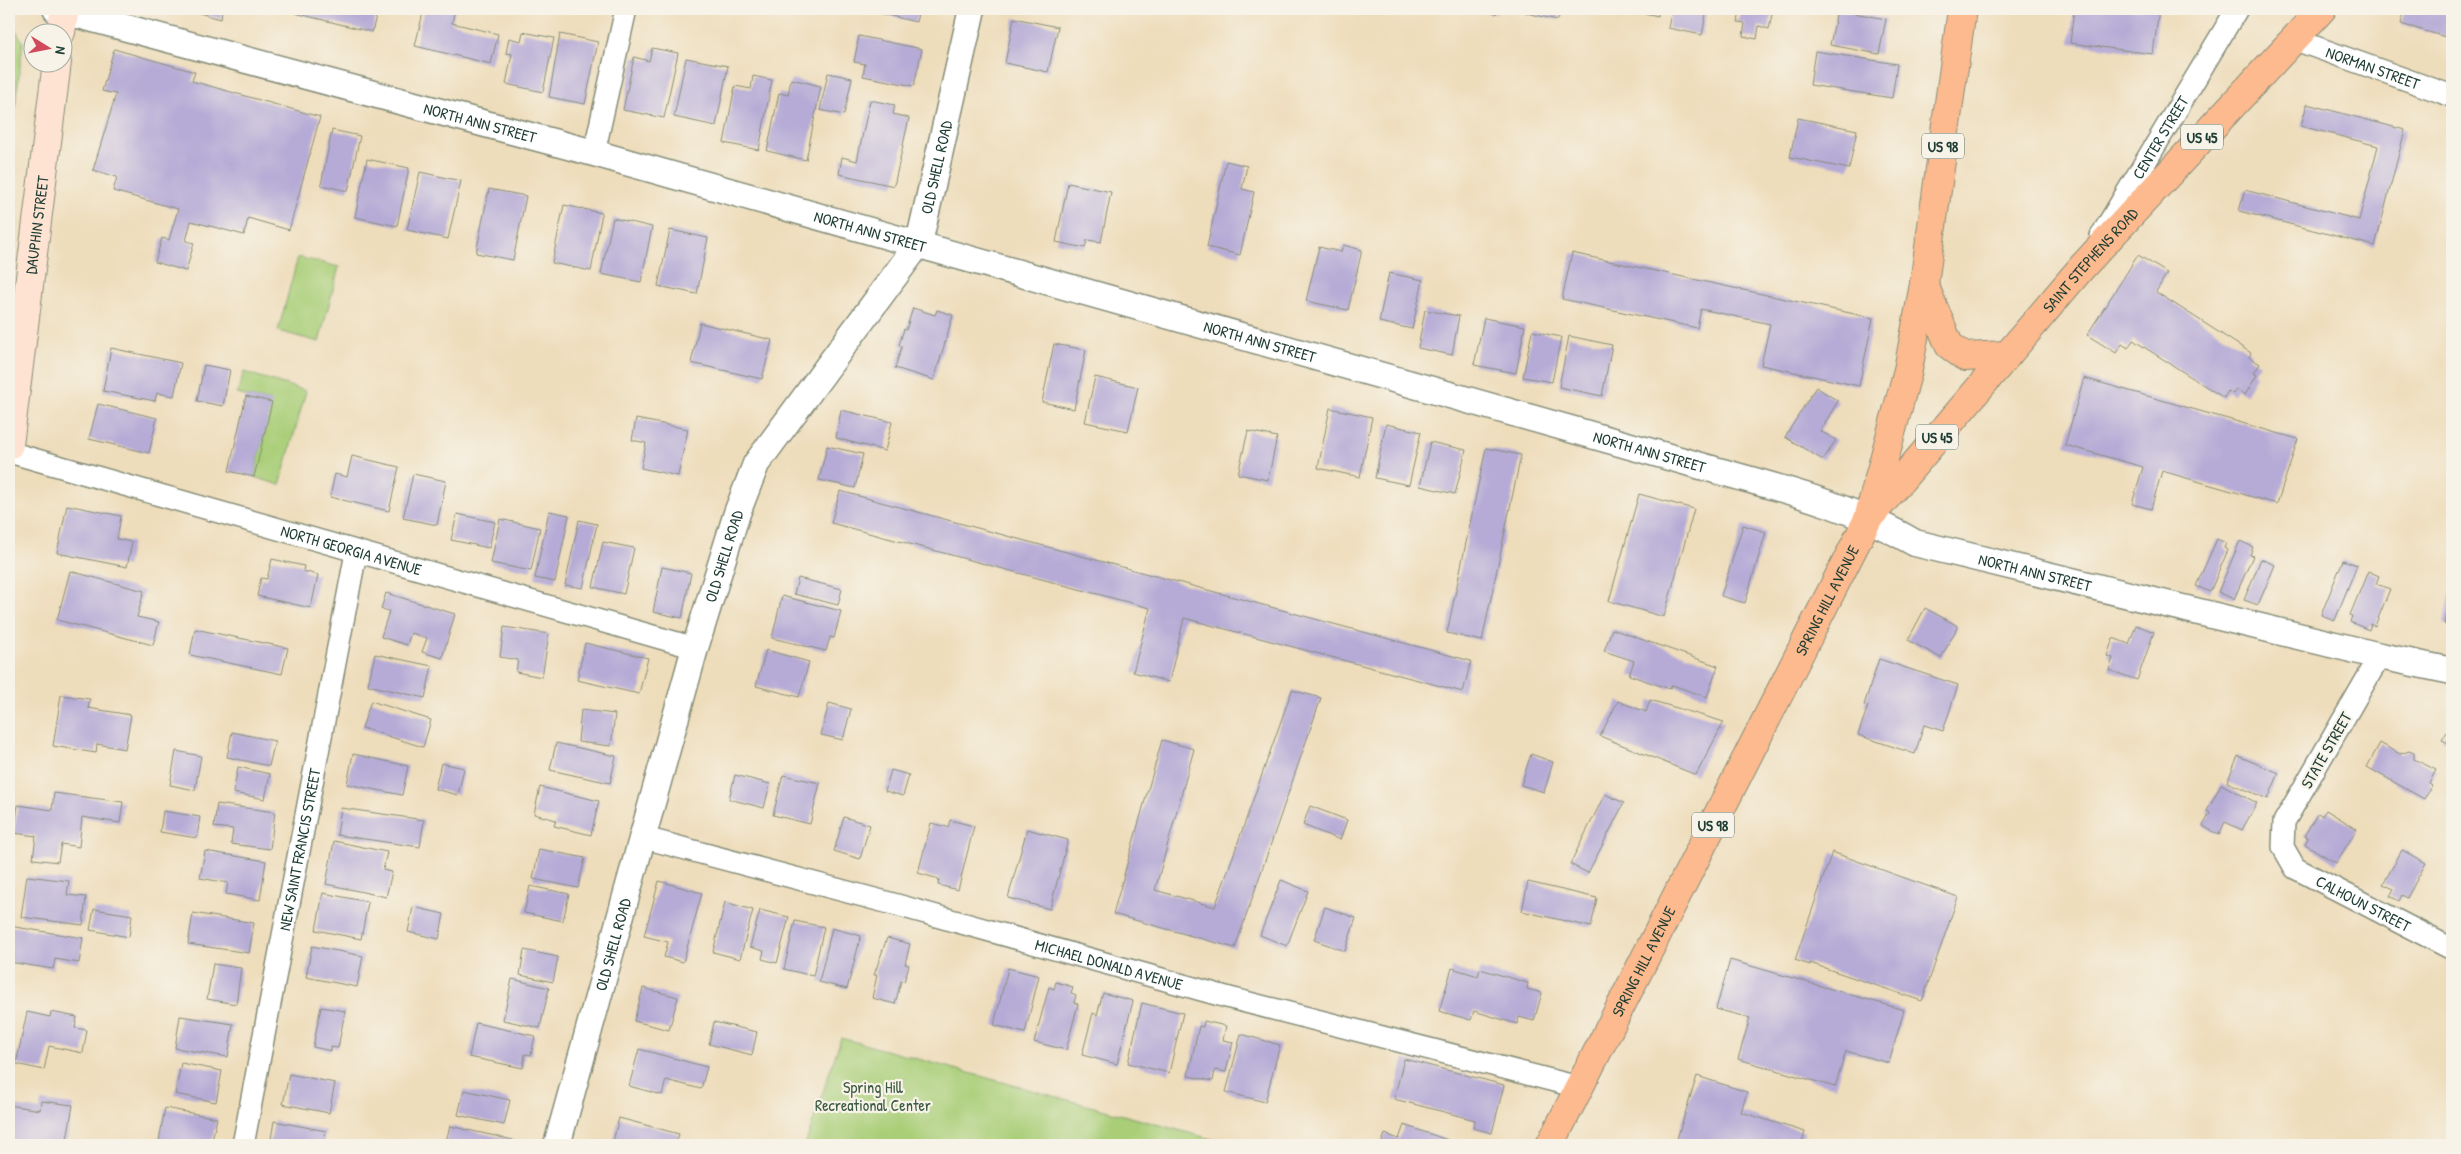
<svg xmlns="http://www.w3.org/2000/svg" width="2461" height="1154" viewBox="0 0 2461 1154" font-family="'Patrick Hand',sans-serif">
	<rect width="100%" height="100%" fill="#f7f3e8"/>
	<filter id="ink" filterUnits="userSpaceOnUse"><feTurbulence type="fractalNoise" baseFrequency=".02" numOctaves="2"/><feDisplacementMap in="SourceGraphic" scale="10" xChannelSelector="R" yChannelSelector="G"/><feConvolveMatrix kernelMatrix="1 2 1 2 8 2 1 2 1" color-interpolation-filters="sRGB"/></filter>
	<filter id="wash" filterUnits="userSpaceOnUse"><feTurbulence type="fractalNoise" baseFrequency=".0096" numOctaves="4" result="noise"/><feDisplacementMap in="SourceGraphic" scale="20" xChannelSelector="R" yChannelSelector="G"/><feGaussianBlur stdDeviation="1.12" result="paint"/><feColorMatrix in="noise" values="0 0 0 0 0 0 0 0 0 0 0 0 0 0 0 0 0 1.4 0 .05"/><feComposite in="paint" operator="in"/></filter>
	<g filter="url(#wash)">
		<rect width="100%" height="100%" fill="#edb"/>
		<path fill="#a9ce77" stroke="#648656" d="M9,19l14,23 -14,115z
			M298,257l41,10 -20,75 -41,-11z
			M244,372l62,19 -26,94 -26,-8 17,-75 -34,-8z
			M841,1038l392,107h-428z"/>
		<g id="blocks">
			<path fill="#b6abd6" d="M184,9h38l-1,10z
				M296,9h82l-6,23 -77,-19z
				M424,9h31l-3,14 46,11 -7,30 -76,-18z
				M867,9h52l-3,13 -50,-12z
				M1476,9h21l-1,5z
				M1527,9h34l-3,11 -32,-7z
				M1625,9h34l-1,7z
				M1672,9h35l-5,26 -34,-7z
				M1773,9l-4,20 -10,-3 -2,13 -14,-3 2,-13 -7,-1 2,-10 -2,-1v-2z
				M2074,9h85l-6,45 -83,-11z
				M2405,9l19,3 1,-3h27v18l-3,11 -48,-14z
				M1837,10l49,9 -7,35 -49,-9z
				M1014,18l44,9 -10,45 -43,-9z
				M523,32l31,6 -11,54 -37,-8 6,-30 -6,-1 3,-15 12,3z
				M560,34l38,8 -13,62 -36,-7z
				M859,36l63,13 -8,37 -51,-10 2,-12 -11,-2z
				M652,48l26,5 -14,65 -41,-8 11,-53 15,4z
				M114,49l81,23 -3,9 128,36 -31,113 -41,-12 -4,17 -53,-14 -5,20 8,2 -8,28 -31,-9 7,-24 7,2 9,-31 -65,-18 4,-14 -24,-7 23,-76 -14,-3z
				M1815,51l82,13 -5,34 -82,-13z
				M686,58l42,8 -12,60 -42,-9z
				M828,73l24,5 -8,37 -24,-5z
				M753,76l19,4 -13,70 -35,-7 11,-57 16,3z
				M791,79l30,7 -15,74 -39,-9 12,-58 9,2z
				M870,100l25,5 -2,9 16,4 -15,68 -55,-12 3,-17 15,4z
				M2307,104l98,26 -30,116 -136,-35 6,-21 114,30 19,-74 -77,-20z
				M1798,118l59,12 -8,39 -59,-12z
				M332,130l28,6 -12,55 -27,-6z
				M367,159l42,9 -12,58 -42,-9z
				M1226,161l21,5 -5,23 12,3 -14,63 -33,-8z
				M420,172l41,9 -13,58 -41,-9z
				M1068,183l43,9 -10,50 -14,-2 -2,8 -29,-6z
				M489,189l37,7 -13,64 -37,-7z
				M564,205l38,8 -11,58 -39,-8z
				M613,218l39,9 -11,55 -40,-8z
				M670,230l38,8 -11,56 -39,-8z
				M1343,245l19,5 -14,60 -42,-9 13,-54 22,5z
				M1572,253l301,65 -14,68 -98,-21 9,-41 -69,-15 -4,19 -135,-29z
				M2138,255l29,18 -11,19 95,61 -2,4 11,7 -6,9 3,2 -12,20 -9,-6 -3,5 -5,-3 -4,7 -91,-58 -5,8 -6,-4 -6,9 -29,-18z
				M1389,273l34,7 -11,49 -33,-7z
				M913,308l22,7 2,-5 16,5 -19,65 -39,-12 7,-22 -3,-1 5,-16 2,1z
				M1425,310l34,6 -7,39 -34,-7z
				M1484,318l41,8 -9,47 -42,-8z
				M700,323l72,17 -10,39 -71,-16z
				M1532,331l29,6 -9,45 -29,-5z
				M1569,336l43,9 -10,51 -43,-9z
				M1054,344l32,6 -12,59 -32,-7z
				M111,348l70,15 -7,33 -17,-3 -2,8 -52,-10z
				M204,365l26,5 -7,36 -26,-5z
				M1095,377l43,10 -10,44 -43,-9z
				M2084,378l214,61 -21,65 -115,-33 -11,38 -19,-5 11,-37 -78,-22z
				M1816,387l22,14 -18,30 16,9 -13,20 -38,-23z
				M246,396l26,6 -18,75 -25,-6z
				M98,404l59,14 -8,35 -60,-14z
				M1330,408l42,9 -12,60 -42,-9z
				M841,410l51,12 -7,29 -49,-13z
				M636,419l52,10 -10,47 -37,-8 5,-25 -14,-3z
				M1386,424l35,8 -12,53 -34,-7z
				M1248,431l29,6 -9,43 -30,-6z
				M1430,442l36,8 -11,44 -35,-8z
				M827,446l36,8 -8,34 -36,-8z
				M1486,448l35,7 -39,186 -35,-8z
				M352,456l47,11 -10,44 -59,-14 5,-23 12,3z
				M413,474l33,7 -9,44 -34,-7z
				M840,491l631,170 -8,31 -279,-74 -15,64 -36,-10 17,-64 -319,-85z
				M1639,494l55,15 -30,108 -55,-16z
				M67,505l54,11 -4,23 15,3 -5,25 -70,-14z
				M549,511l20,4 -14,67 -20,-4z
				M457,514l38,8 -6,26 -38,-8z
				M500,519l40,9 -9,43 -40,-8z
				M579,520l18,4 -14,64 -18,-3z
				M1743,525l23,7 -21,71 -24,-7z
				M2217,539l9,4 -2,5 4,2 -18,42 -14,-6z
				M2240,541l13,6 -3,8 3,1 -19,43 -16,-7z
				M603,542l31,6 -10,46 -31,-7z
				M272,559l32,7 -1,5 15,4 -7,33 -54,-12 4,-18 6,1z
				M2261,559l14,6 -17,40 -14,-5z
				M2343,560l14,5 -22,55 -14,-5z
				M662,567l29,6 -9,45 -29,-6z
				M70,571l74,20 -7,26 22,5 -6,23 -96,-25z
				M2368,571l11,5 -3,8 14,5 -15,37 -4,-2 -2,6 -19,-8 2,-6 -2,-1z
				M798,578l44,11 -4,16 -44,-11z
				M2450,589h2v37l-8,-2z
				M386,593l69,21 -13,44 -20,-6 5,-14 -16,-5 -4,12 -26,-8 8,-26 -8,-2z
				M782,596l59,15 -7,27 -4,-1 -4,14 -54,-13z
				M1925,608l33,18 -17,32 -33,-18z
				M2136,625l18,7 -17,48 -28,-10 4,-12 -6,-2 6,-18 16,6z
				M504,627l45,7 -7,43 -26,-5 2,-12 -18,-3z
				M195,629l93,19 -6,26 -92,-19z
				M1612,629l106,37 -11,31 -35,-12 -2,4 -41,-14 5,-14 -30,-10z
				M585,643l63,15 -9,36 -62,-14z
				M766,650l43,12 -10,35 -43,-11z
				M375,654l57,12 -7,32 -57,-13z
				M1879,659l79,26 -15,46 -19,-6 -9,29 -57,-19 10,-29 -4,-1z
				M1292,690l29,8 -86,250 -122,-34 49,-174 32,9 -39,141 60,17z
				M61,695l29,4 -2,9 43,7 -6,34 -28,-5 -1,9 -43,-7z
				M1650,700l74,22 -28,53 -96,-39 18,-35 28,11z
				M371,701l60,19 -8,27 -61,-19z
				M829,703l22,6 -8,31 -22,-5z
				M581,710l34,4 -4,32 -33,-4z
				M2452,724v21l-10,-5z
				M232,732l43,9 -6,25 -42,-9z
				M556,743l60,13 -6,27 -60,-13z
				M2380,743l20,11 9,-3 5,2v6l22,11 -7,13 3,2 -8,14 -57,-32z
				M176,751l25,5 -6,34 -25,-5z
				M353,754l55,12 -6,29 -55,-11z
				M1531,754l22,8 -9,30 -23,-7z
				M2238,756l41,17 -11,26 -41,-17z
				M441,763l23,5 -6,27 -23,-6z
				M238,767l32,7 -5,25 -32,-6z
				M891,770l18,5 -6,21 -18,-5z
				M735,775l35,9 -6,24 -35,-9z
				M783,775l37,8 -10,41 -37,-9z
				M2221,784l36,19 -15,27 -17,-8 -6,13 -16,-9 7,-13 -3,-2z
				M540,787l59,14 -8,34 -37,-9 2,-6 -22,-6z
				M54,793l69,9 -3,21 -38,-6 -3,30 -18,-3 -3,18 -25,-3 3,-23 -22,-3 4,-28 34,5z
				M1605,794l19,9 -36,70 -18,-9z
				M217,804l58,8 -5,37 -39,-5 2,-15 -19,-2z
				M1310,806l37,14 -7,20 -37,-15z
				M341,808l83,12 -4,27 -83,-12z
				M2326,810l31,19 -21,34 -31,-19 3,-6 -4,-2 14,-23 4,3z
				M163,811l37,6 -3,21 -37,-6z
				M844,817l26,8 -10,34 -26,-8z
				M950,820l24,6 -16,64 -20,-5 1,-6 -21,-6 13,-50 17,4z
				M1027,829l41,11 -18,69 -42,-11z
				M334,841l53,11 -4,18 9,2 -6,25 -60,-13z
				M539,849l46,9 -7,30 -45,-9z
				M2402,850l24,13 -19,35 -5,-3 -3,6 -9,-5 4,-7 -11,-5z
				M205,851l61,10 -6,39 -34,-6 2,-11 -28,-5z
				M1832,852l126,45 -36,104 -112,-38v2l-15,-5z
				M27,876l42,5 -2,14 19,2 -3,28 -62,-8z
				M1281,880l27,11 -21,55 -27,-11z
				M659,881l43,12 -19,69 -19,-5 4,-15 -24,-6z
				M1528,882l69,16 -6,29 -69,-16z
				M530,886l39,8 -6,27 -39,-8z
				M323,893l45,9 -7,37 -45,-9z
				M725,902l28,8 -13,49 -27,-7z
				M413,907l31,7 -5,25 -31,-7z
				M1325,907l31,11 -11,33 -31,-11z
				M94,909l38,6 -3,22 -39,-7z
				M760,910l29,7 -12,46 -15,-4 2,-8 -14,-4z
				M193,913l61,10 -5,30 -61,-9z
				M795,921l29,6 -11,49 -29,-7z
				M9,926l74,12 -4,25 -24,-4 -2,10 -44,-7z
				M832,928l29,8 -14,53 -28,-7z
				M887,938l23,6 -5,20 4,1 -5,17 -3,-1 -6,23 -23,-6 5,-23h-3z
				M312,946l51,10 -6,31 -51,-10z
				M524,950l34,7 -5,25 -33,-7z
				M1730,960l174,50 -15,53 -43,-12 -11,36 -97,-28 12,-41 -34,-9z
				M213,964l28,4 -5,36 -29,-5z
				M1008,968l31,8 -14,57 -31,-8z
				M1452,968l26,8 2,-7 48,14 -1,6 15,4 -8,28 -15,-4 -2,7 -43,-13 -3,9 -32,-9z
				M512,979l37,9 -9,40 -37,-8z
				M1056,982l17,5 -2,6 5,2 -2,8 4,1 -12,46 -32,-8 15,-55 5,2z
				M643,988l35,9 -9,33 -35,-9z
				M1103,993l30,8 -16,63 -35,-9 11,-42 4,2z
				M1142,1003l41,10 -14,60 -41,-10z
				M321,1007l24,4 -7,37 -7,-1v4l-18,-4z
				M27,1012l23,5 1,-5 26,5 -2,11 12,2 -4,23 -34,-7 -5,24 -28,-6z
				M180,1016l53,8 -5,33 -53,-9z
				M1204,1021l22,5 -3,14 10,2 -7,30 -11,-2 -2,11 -25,-5 11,-50 4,1z
				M714,1022l43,10 -5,23 -43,-11z
				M476,1023l59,13 -4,19 -6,-1 -2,14 -54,-11z
				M1241,1034l39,11 -15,57 -39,-10z
				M639,1049l68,18 -6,22 -35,-9 -4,15 -33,-9z
				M1404,1059l100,26 -12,48 -19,-5 2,-8 -81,-21z
				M181,1063l41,8 -6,31 -41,-8z
				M289,1074l46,9 -6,30 -46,-9z
				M1697,1076l50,16 -6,20 64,20 -4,13h-126z
				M464,1090l46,10 -6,25 -46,-10z
				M41,1101l32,4 -7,40h-57v-40l31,5z
				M165,1108l52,10 -6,27h-32l-20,-4z
				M619,1118l60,16 -3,11h-64z
				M274,1121l52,10 -3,14h-53z
				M1404,1125l58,20h-81l4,-11 14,5z
				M450,1126l63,14 -1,5h-67z"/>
		</g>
	</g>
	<g filter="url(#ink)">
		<use href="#blocks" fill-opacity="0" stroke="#868d78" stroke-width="1"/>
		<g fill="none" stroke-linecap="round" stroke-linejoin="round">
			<defs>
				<g id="minor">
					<path id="s1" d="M2293,39l159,57"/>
					<path d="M594,153l32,-144"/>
					<path id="s2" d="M2101,236l136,-227"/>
					<path id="s3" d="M9,452l686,196"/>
					<path id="s4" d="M2380,656l-96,166 -1,25 12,21 157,81"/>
					<path id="s5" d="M641,837l256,68 333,93 348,89"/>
					<path id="s6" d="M243,1145l113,-592"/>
				</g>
				<g id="tertiary">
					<path id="s7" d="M56,9l538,144 1114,315c71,20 142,37 207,75l465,113 72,15"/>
					<path id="s8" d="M557,1145l138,-497 42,-135 19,-49 163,-221 53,-234"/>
				</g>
				<g id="secondary">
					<path d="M61,32l4,-23"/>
					<path id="s9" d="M9,445l48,-383"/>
				</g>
				<g id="primary">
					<path d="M1924,284l25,61 16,12 42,-2"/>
					<path id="s10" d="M1874,512l209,-246 239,-257"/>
					<path id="s11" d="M1550,1145l318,-626 40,-149 16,-86 38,-275"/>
				</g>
			</defs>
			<use href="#minor" stroke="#868d78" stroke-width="24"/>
			<use href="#tertiary" stroke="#868d78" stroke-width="29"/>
			<use href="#secondary" stroke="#868d78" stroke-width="30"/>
			<use href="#primary" stroke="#868d78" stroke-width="30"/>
			<use href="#minor" stroke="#fff" stroke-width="21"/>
			<use href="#tertiary" stroke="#fff" stroke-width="26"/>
			<use href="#secondary" stroke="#fee3d2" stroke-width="28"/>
			<use href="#primary" stroke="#fcba8e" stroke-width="28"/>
		</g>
	</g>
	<g text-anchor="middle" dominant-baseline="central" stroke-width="4.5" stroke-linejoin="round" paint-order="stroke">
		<g fill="#f7f3e8" stroke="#60746a" stroke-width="1">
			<rect x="2181" y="124.5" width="42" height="25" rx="4"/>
			<rect x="1922" y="133.5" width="42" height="25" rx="4"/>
			<rect x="1916" y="424.5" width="42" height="25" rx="4"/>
			<rect x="1692" y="812.5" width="42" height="25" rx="4"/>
		</g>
		<g font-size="15" font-weight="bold" fill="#1f3d34">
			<text x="2202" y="137">US 45</text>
			<text x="1943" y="146">US 98</text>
			<text x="1937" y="437">US 45</text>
			<text x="1713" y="825">US 98</text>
		</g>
		<g font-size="16" fill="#1f3d34" stroke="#f7f3e8">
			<text stroke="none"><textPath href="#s1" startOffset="85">NORMAN STREET</textPath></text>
			<text stroke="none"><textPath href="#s7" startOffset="439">NORTH ANN STREET</textPath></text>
			<text stroke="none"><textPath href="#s2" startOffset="115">CENTER STREET</textPath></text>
			<text stroke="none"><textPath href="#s8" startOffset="1062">OLD SHELL ROAD</textPath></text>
			<text stroke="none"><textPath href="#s9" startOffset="222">DAUPHIN STREET</textPath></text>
			<text stroke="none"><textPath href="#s7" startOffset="844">NORTH ANN STREET</textPath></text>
			<text stroke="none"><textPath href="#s10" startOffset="332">SAINT STEPHENS ROAD</textPath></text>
			<text stroke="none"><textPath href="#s7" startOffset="1249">NORTH ANN STREET</textPath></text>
			<text stroke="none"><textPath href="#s7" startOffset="1654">NORTH ANN STREET</textPath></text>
			<text stroke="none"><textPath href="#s3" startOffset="356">NORTH GEORGIA AVENUE</textPath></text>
			<text stroke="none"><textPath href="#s8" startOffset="612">OLD SHELL ROAD</textPath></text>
			<text stroke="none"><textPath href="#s7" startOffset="2059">NORTH ANN STREET</textPath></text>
			<text stroke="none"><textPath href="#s11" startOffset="611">SPRING HILL AVENUE</textPath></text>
			<text transform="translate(2326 750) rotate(-60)">STATE STREET</text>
			<text stroke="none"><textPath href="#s6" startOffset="301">NEW SAINT FRANCIS STREET</textPath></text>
			<text stroke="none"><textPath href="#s4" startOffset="318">CALHOUN STREET</textPath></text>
			<text stroke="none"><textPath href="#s8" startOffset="208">OLD SHELL ROAD</textPath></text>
			<text stroke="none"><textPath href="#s11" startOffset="206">SPRING HILL AVENUE</textPath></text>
			<text stroke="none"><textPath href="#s5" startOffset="485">MICHAEL DONALD AVENUE</textPath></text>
		</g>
		<g font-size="16" fill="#3b5a41" stroke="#f7f3e8">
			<text x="873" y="1087">Spring Hill<tspan x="873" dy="18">Recreational Center</tspan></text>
		</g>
	</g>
	<rect width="2461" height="1154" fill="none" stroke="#f7f3e8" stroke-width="30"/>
	<g transform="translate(48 48) rotate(100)"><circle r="24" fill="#f7f3e8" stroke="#a1aaa0"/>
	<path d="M0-4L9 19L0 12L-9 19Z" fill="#d1495b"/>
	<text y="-8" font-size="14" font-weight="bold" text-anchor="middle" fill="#1f3d34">N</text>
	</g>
</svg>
